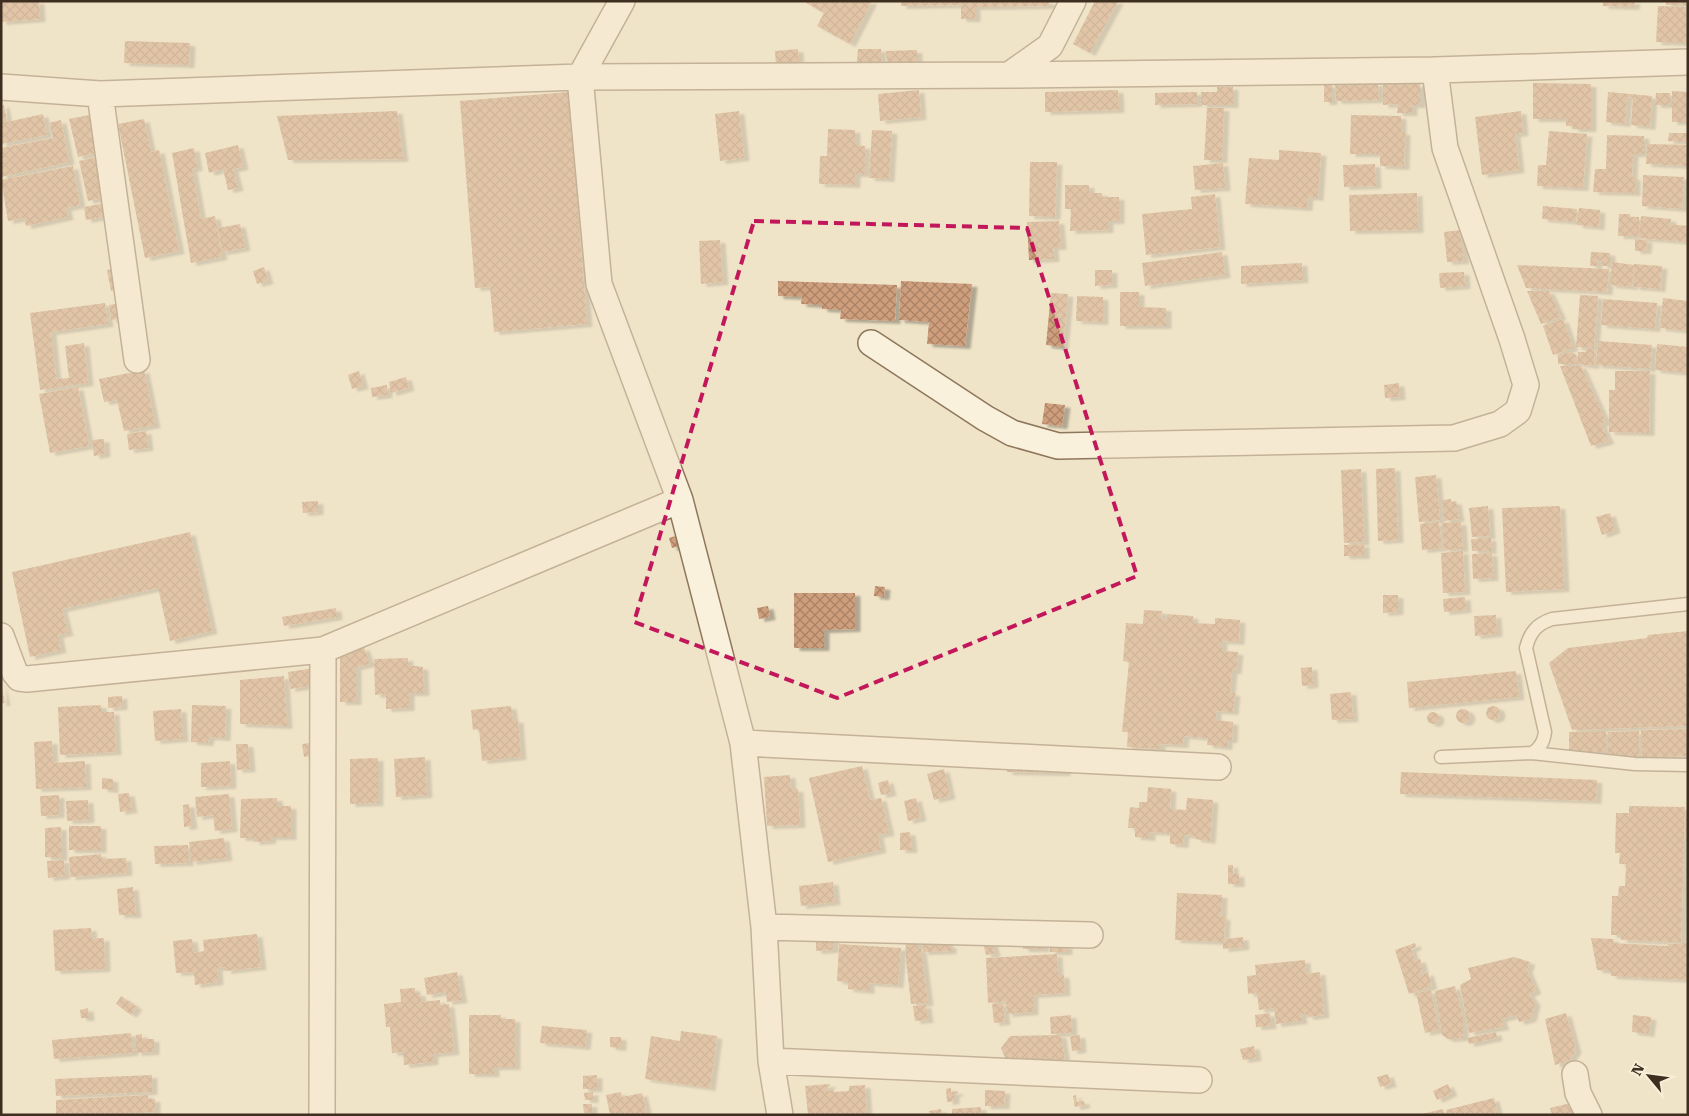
<svg xmlns="http://www.w3.org/2000/svg" width="1689" height="1116" viewBox="0 0 1689 1116" font-family="'Roboto Serif',serif">
	<defs>
		<pattern id="building-cross-hatch" width="8" height="8" patternUnits="userSpaceOnUse" patternTransform="scale(1.25)"><rect width="8" height="8" fill="#cf9f7d"/><path d="M0 0l8 8M0 8l8-8" fill="none" stroke="#a98266"/></pattern>
		<filter id="shadow"><feDropShadow dx="5.5" dy="3" stdDeviation="1" flood-color="#0004"/></filter>
	</defs>
	<rect width="100%" height="100%" fill="#f0e4c8"/>
	<path fill="url(#building-cross-hatch)" filter="url(#shadow)" d="M1,1h38l1,18 -39,3z
		M807,1h65l-22,43 -33,-18 7,-13 -18,-10z
		M901,1h148v5l-74,1v12h-14v-14l-60,1z
		M1095,1h23l-28,52 -17,-9z
		M1603,1h32l-1,6 -31,-1z
		M1666,1h22v4h-22z
		M1658,6l30,1v36l-32,-1z
		M125,41l65,2 -1,22 -65,-2z
		M798,49l1,17h-4v-4l-15,1 1,4h-5l-1,-16z
		M858,49h23v13h-24z
		M917,50v12l-30,1 -1,-12z
		M1378,83l1,17 -43,1 -1,-17z
		M1533,83l58,1v45h-18v-3h-7v-7h-33z
		M1324,84l8,1v17h-8z
		M1383,84h37v21h-8v8h-15l1,-9 -15,1z
		M1217,87h16v18h-32v-13h16z
		M919,90l2,27 -41,4 -2,-27z
		M1118,90l1,20 -74,2v-20z
		M1672,91l16,1v30h-16z
		M569,92l18,232 -93,8 -4,-45 -15,1 -15,-187z
		M1197,92v12l-42,1v-12z
		M1608,92l44,4 -2,31 -19,-2 2,-27 -6,-1 -2,27 -19,-2z
		M1656,93h14v12h-15z
		M1,105h3l3,17 36,-8 4,21 -46,9z
		M1207,108h17l-2,52h-18z
		M397,111l6,48 -115,1 -11,-44z
		M739,111l5,47 -24,3 -5,-47z
		M1521,111l2,22 -8,1 4,36 -37,5 -7,-58z
		M89,115l8,38 -19,4 -9,-38z
		M1351,115l50,1v16h4l-1,35 -24,-1v-12h-30z
		M144,119l7,33 8,-2 20,101 -34,7 -27,-134z
		M61,120l8,42 -68,15v-29l52,-10 -4,-15z
		M828,129l27,1v15l10,1v28h-10v11l-36,-1 1,-28h7z
		M872,130l20,1 -3,48 -20,-1z
		M1549,131l38,3 -4,54 -46,-2 1,-21h8z
		M1669,133h19v9l-20,-1z
		M1607,135l37,1v18h-11l-1,23h3v16l-42,-1 2,-23h11z
		M1647,144l41,1v21l-42,-2z
		M238,145l5,22 -10,2 5,19 -10,2 -5,-21 -14,4 -4,-20z
		M194,148l3,20 -5,1 9,50 14,-3 7,41 -31,6 -19,-110z
		M1279,150l42,3 -3,45 -10,-1 -1,11 -62,-4 4,-46 30,2z
		M97,157l9,40 -18,4 -9,-40z
		M1030,162h27l-2,55 -26,-1z
		M1223,163l2,25 -30,2 -2,-24z
		M1375,164l1,22 -32,1 -1,-22z
		M73,166l7,39 -14,3 2,9 -42,9 -2,-8 -16,3 -7,-41z
		M1643,175l41,2 -2,32 -40,-3z
		M1065,185h24v8h13v4h17v24h-11v9l-38,1 1,-22h-6z
		M1417,193l1,37 -68,1 -1,-36z
		M1215,194l5,53 -74,8 -4,-41 50,-5 -1,-12z
		M106,203l2,13 -22,4 -2,-13z
		M1543,206l34,3 -1,13 -34,-3z
		M1579,208l21,2 -1,17 -22,-2z
		M1619,214h11v3h9v18l2,-19 30,3 -1,5 18,2v16l-49,-4v-2h-21z
		M1059,221l2,26h-8l1,12 -25,1 -2,-38z
		M240,224l5,24 -23,4 -4,-24z
		M1460,230l4,31 -17,1 -3,-30z
		M1635,239l12,1 -1,11h-11z
		M720,240l3,42 -22,2 -2,-43z
		M1222,252l3,23 -80,11 -3,-23z
		M1591,252l19,1v13h-8v-6h-5v6h-7z
		M1612,262l22,3 -2,22 -22,-2z
		M1302,263l1,17 -62,4v-18z
		M1634,264l28,2 -2,23 -26,-2z
		M1517,265l92,4 -2,23 -81,-4z
		M264,267l4,14 -11,3 -4,-13z
		M117,268l5,20 -11,3 -4,-21z
		M1095,270h17v15l-17,1z
		M1464,272l1,14 -25,2 -1,-15z
		M778,281l119,4 -2,36 -55,-2 1,-9 -19,-1v-4l-21,-1 1,-7 -24,-1z
		M901,281l71,3 -7,62 -38,-2 2,-22 -30,-2z
		M1527,291h22l12,26 -20,7z
		M1120,292h19v15l27,1v18h-46z
		M1051,293l17,1 -5,53 -17,-2z
		M1580,295l18,1 -4,52 -18,-1z
		M1077,296l26,1v25l-27,-1z
		M1663,298l25,3v30l-28,-3z
		M1603,299l54,4 -2,26 -54,-4z
		M105,303l3,21 -57,8 5,47 13,-1 -4,-32 19,-3 4,40 -48,7 -10,-77z
		M122,303l2,15 -13,2 -2,-15z
		M1563,319l10,29 -20,7 -10,-29z
		M1598,341l54,4 -2,24 -54,-4z
		M1657,344l31,3 -1,26 -32,-3z
		M1586,349h9l-1,17 -16,-2v-12h8z
		M1571,352l5,3 1,9h-19v-9z
		M1560,366h21l25,56 -5,2 8,17 -18,5z
		M144,370l11,55 -31,6 -7,-31 -13,2 -5,-23z
		M359,371l4,15 -11,3 -4,-14z
		M1615,371h35l-1,62 -40,-1v-42h6z
		M406,377l3,11 -18,5 -2,-11z
		M1399,383l1,14 -15,1 -1,-13z
		M387,385v10l-15,2 -1,-9z
		M78,387l11,59 -39,7 -11,-59z
		M1045,403l20,2 -3,21 -20,-2z
		M146,431l2,17 -19,2 -2,-16z
		M104,439l1,15 -11,2 -2,-16z
		M1395,468l3,72 -20,1 -2,-72z
		M1361,469l3,73 -20,1 -3,-73z
		M1436,475l4,45 -21,2 -4,-45z
		M1451,499v3l5,-1 3,18 -15,2 -2,-21z
		M318,501v11l-15,1 -1,-11z
		M1488,506l2,30 -18,1 -3,-29z
		M1560,506l4,83 -58,3 -4,-84z
		M1610,513l5,17 -13,5 -6,-18z
		M1439,522l3,26 -20,2 -2,-26z
		M1461,522l2,27 -19,1 -2,-27z
		M190,532l22,99 -42,10 -12,-53 -96,21 6,24 -10,2 3,15 -31,7 -18,-85z
		M682,534l3,10 -13,4 -3,-10z
		M1491,538v13h-19l-1,-12z
		M1364,544v12h-20v-11z
		M1463,551l2,41 -22,1 -2,-40z
		M1492,553l1,25 -20,1 -1,-25z
		M875,586l10,1 -1,10 -10,-1z
		M794,593h61v36l-31,1v18h-30z
		M1383,595h15v17l-15,1z
		M1465,597l1,13 -22,2 -1,-13z
		M768,606l2,11 -11,2 -2,-11z
		M336,608l1,9 -53,9 -2,-9z
		M1144,610l18,1 -1,8h6v-5l26,2v7l22,1v-6l25,2 -1,22 -17,-1v10l16,1 -2,19h-4l-2,22h5l-2,19 -17,-1v9l17,2 -1,18h-5v7l-20,-2 1,-7 -24,-2 -1,9 -23,-1v5l-33,-2 1,-15h-6l7,-70 -6,-1 3,-38 17,1z
		M1496,615l1,19 -22,2 -1,-20z
		M1688,631v95l-116,4 -23,-67 19,-15 79,-10 1,-3z
		M364,647l6,17 -14,3v35h-16v-44z
		M408,658v7l15,2 1,26h-15v15l-23,1v-15l-11,1 -1,-36z
		M1312,667l1,18 -11,1 -1,-18z
		M314,668l2,17 -26,4 -2,-17z
		M1516,671l3,26 -110,11 -2,-26z
		M284,676l3,50 -47,-2v-44z
		M1,684l4,19h-4z
		M1351,692l2,27 -21,1 -2,-26z
		M122,696v11l-14,1v-11z
		M101,705l1,7h12l2,40 -56,3 -2,-48z
		M192,705l34,1 -1,32 -16,-1 -1,6 -17,-1z
		M1486 713a7 7 0 1 1 14 0a7 7 0 1 1-14 0Z
		M511,706l2,14h5l3,37 -39,4 -3,-32 -6,1 -2,-20z
		M181,709l2,30 -28,2 -2,-30z
		M1456 716a7 7 0 1 1 14 0a7 7 0 1 1-14 0Z
		M1427 718a6 6 0 1 1 12 0a6 6 0 1 1-12 0Z
		M1688,729v27l-46,2 -1,-28z
		M1606,731v21h-37v-20z
		M1639,731l1,27 -32,1v-27z
		M52,741l1,22 32,-2 1,26 -50,2 -2,-47z
		M311,743l2,12 -9,2 -2,-13z
		M236,744h12l2,25 -13,1z
		M425,757l2,38 -31,2 -2,-38z
		M378,758v45l-28,1v-45z
		M1007,760l58,1v12l-58,-1z
		M230,761l1,25 -30,1v-24z
		M862,766l8,34 11,-2 8,35 -11,2 3,15 -53,12 -19,-84z
		M944,769l6,27 -16,4 -7,-26z
		M1401,772l196,8 -1,21 -196,-7z
		M790,775l1,14h7l2,36 -33,1 -3,-49z
		M102,778l11,1v11l-11,-1z
		M888,780l3,13 -10,2 -3,-12z
		M1148,787l23,2 -1,20 16,1 1,-12 26,2 -3,41 -15,-2 1,-3 -12,-1 -1,10 -13,-1v-11l-20,-1v6l-15,-1v-9h-7l2,-21 9,1v-6h8z
		M129,793l3,17 -12,2 -2,-18z
		M229,794l3,35 -17,2 -2,-16 -16,2 -2,-20z
		M59,795v20l-18,1 -1,-20z
		M277,798l1,8h13v31h-20l-1,4 -16,1v-4h-14l1,-39z
		M916,798l5,20 -13,3 -4,-20z
		M88,800l1,20 -22,1 -1,-20z
		M189,804l3,22 -8,1 -1,-22z
		M1629,806l56,1 -4,135 -60,-2v-5h-10l1,-39h6l1,-10h6l1,-22h-7l1,-11h-5l1,-40h13z
		M69,826h32v24h-32z
		M61,827l1,31 -17,-1v-29z
		M910,832l2,18h-12v-17z
		M224,838l3,20 -36,4 -2,-20z
		M188,845v18l-33,1 -1,-18z
		M101,854l1,5 24,-1 1,15 -57,4 -1,-20z
		M64,860l1,16 -17,2 -1,-17z
		M1228,865h5v9h6v10h-11z
		M833,882l2,20 -34,4 -2,-20z
		M133,887l3,28h-17l-2,-26z
		M1177,893l45,2 -1,22h4l-1,25 -49,-2z
		M91,928l1,11 12,-1 1,31 -50,2 -2,-41z
		M257,934l4,33 -35,4v-4l-9,1 1,14 -23,3 -1,-13 -18,1 -3,-32 19,-2 2,14 10,-2 -1,-11z
		M1243,937l1,10 -21,2v-6h3v-4z
		M1591,938l23,1 -1,4 55,3v-2l20,-1v37l-77,-4v-5l-14,-1z
		M816,939h18l-1,11 -17,1z
		M907,941h11v8h3l7,54 -17,1 -6,-53z
		M947,941l1,4h3v6l-28,1 -1,-10z
		M992,941l3,13 -9,1 -3,-12z
		M1023,943l21,1v5h-21z
		M1415,943l1,4 -5,2 4,12 5,-2 3,10 -3,1 2,5 6,-3 4,14 -23,8 -14,-44z
		M839,944l62,4 -3,37 -29,-2v8l-21,-2v-7l-11,-1z
		M1050,945h17v7h-17z
		M1057,954l1,21h6l1,18 -32,2v17l-26,2 -1,-13 -18,2 -2,-45z
		M1514,957l16,5 -3,8 9,21 -7,3 6,9 -4,16 -12,3 -3,-7 -15,4 3,8 -35,6 -9,-48 11,-6 -3,-11z
		M1305,960l1,14 14,-2 4,43 -16,2 -1,-3h-6l1,7 -26,3 -2,-16 -15,2 -2,-17 -9,1 -1,-18 9,-1 -1,-10z
		M457,972l5,28 -15,2 -1,-10 -19,3 -3,-17z
		M1455,986l8,32v20l-15,1 -6,-4 -7,-44z
		M415,988v5h5l1,9 19,-2v5l9,-1 5,48 -21,2v8l-29,3 -1,-13 -11,1 -2,-26h-4l-2,-23 17,-2 -1,-13z
		M1431,990l8,40 -14,3 -9,-40z
		M121,996l16,11 -6,8 -15,-11z
		M1003,1003l2,19 -11,1 -2,-19z
		M926,1005l2,15 -13,1 -2,-15z
		M88,1008l1,10h-8l-1,-8z
		M1270,1013l1,13 -15,1 -1,-12z
		M1566,1013l10,37 -7,11 -14,4 -10,-46z
		M469,1015h32v4h14v48h-21v7h-25z
		M1071,1015l1,18 -21,1 -1,-17z
		M1633,1015l18,2 -2,17 -17,-2z
		M542,1026l45,4 -2,17 -45,-4z
		M681,1031l36,5 -7,52 -65,-9 6,-43 29,5z
		M1496,1032l1,6 -28,6 -2,-6z
		M131,1033l2,20 -79,6 -2,-19z
		M142,1034v5h12v13l-18,1v-18z
		M1061,1035l4,26 -59,-1 -5,-12 9,-12z
		M1080,1035l1,15 -9,1 -2,-15z
		M610,1037h11v11l-11,-1z
		M1254,1046l2,12 -13,2 -3,-11z
		M1388,1074l3,10 -11,3 -3,-10z
		M152,1075v17l-96,4 -1,-17z
		M597,1075v14h-14v-13z
		M830,1084v2l-3,1v4l7,-1v2l15,-1v-5l16,-1 2,30h-59l-3,-29z
		M1448,1084l4,9 -15,7 -4,-9z
		M951,1088v4l6,-1 1,2 -4,1v7l-7,1 -1,-13z
		M985,1090l20,1 -1,15h-19z
		M593,1092v8h-8l-1,-7z
		M621,1092l1,5 20,-4 5,21 -37,1 -4,-20z
		M148,1095v4h7v13l-53,3h-46v-15z
		M1076,1095l1,7 7,-1 1,4 -10,2 -2,-11z
		M1494,1098l4,17h-51l-1,-5z
		M1575,1102l7,13h-30l-2,-7z
		M583,1104h9v9h-8z
		M981,1107v8h-29v-6z
		M941,1109l1,6h-12l-1,-4z
		M1443,1109l2,6h-23v-1z"/>
	<g fill="none" stroke-linecap="round" stroke-linejoin="round">
		<defs>
			<path id="service" d="M1532,753l103,11 53,1
				M1441,757l91,-4c9,-5 12,-12 13,-21l-19,-84c4,-16 11,-24 26,-29l136,-15"/>
			<path id="minor" d="M622,1l-42,76 19,207 81,216 63,243 21,184 7,134 9,54
				M1009,75l41,-29 23,-45
				M1,87l99,7 480,-17 429,-2 426,-5 253,-8
				M100,94l37,266
				M871,343l114,75 27,15 46,13 396,-8 46,-14 18,-13 8,-26 -14,-46 -67,-191 -10,-78
				M1,636l14,37 4,5 8,1 296,-29 357,-150
				M743,743l475,24
				M764,927l326,8
				M771,1061l428,19
				M1575,1074l3,19 11,22
				M322,1115l1,-465"/>
		</defs>
		<use href="#service" stroke="#8d765c" stroke-width="15"/>
		<use href="#minor" stroke="#8d765c" stroke-width="28"/>
		<use href="#service" stroke="#faf1dc" stroke-width="12"/>
		<use href="#minor" stroke="#faf1dc" stroke-width="25"/>
	</g>
	<path d="M0 0H1689V1116H0ZM754,221l273,7 110,348 -300,122 -203,-76z" fill="#f0e4c8" fill-opacity=".55" fill-rule="evenodd"/>
	<path fill="none" stroke="#c2185b" stroke-width="4" stroke-dasharray="10 6" stroke-linejoin="round" d="M754,221l273,7 110,348 -300,122 -203,-76z"/>
	<rect width="1689" height="1116" fill="none" stroke="#3d2e20" stroke-width="5"/>
	<g transform="translate(1649 1076) rotate(299)" stroke="#f7eed8" stroke-width="4" paint-order="stroke">
	<path d="M0-4L9 19L0 12L-9 19Z" fill="#3d2e20"/>
	<text y="-8" font-size="14" font-weight="bold" text-anchor="middle" fill="#3d2e20">N</text>
	</g>
</svg>
